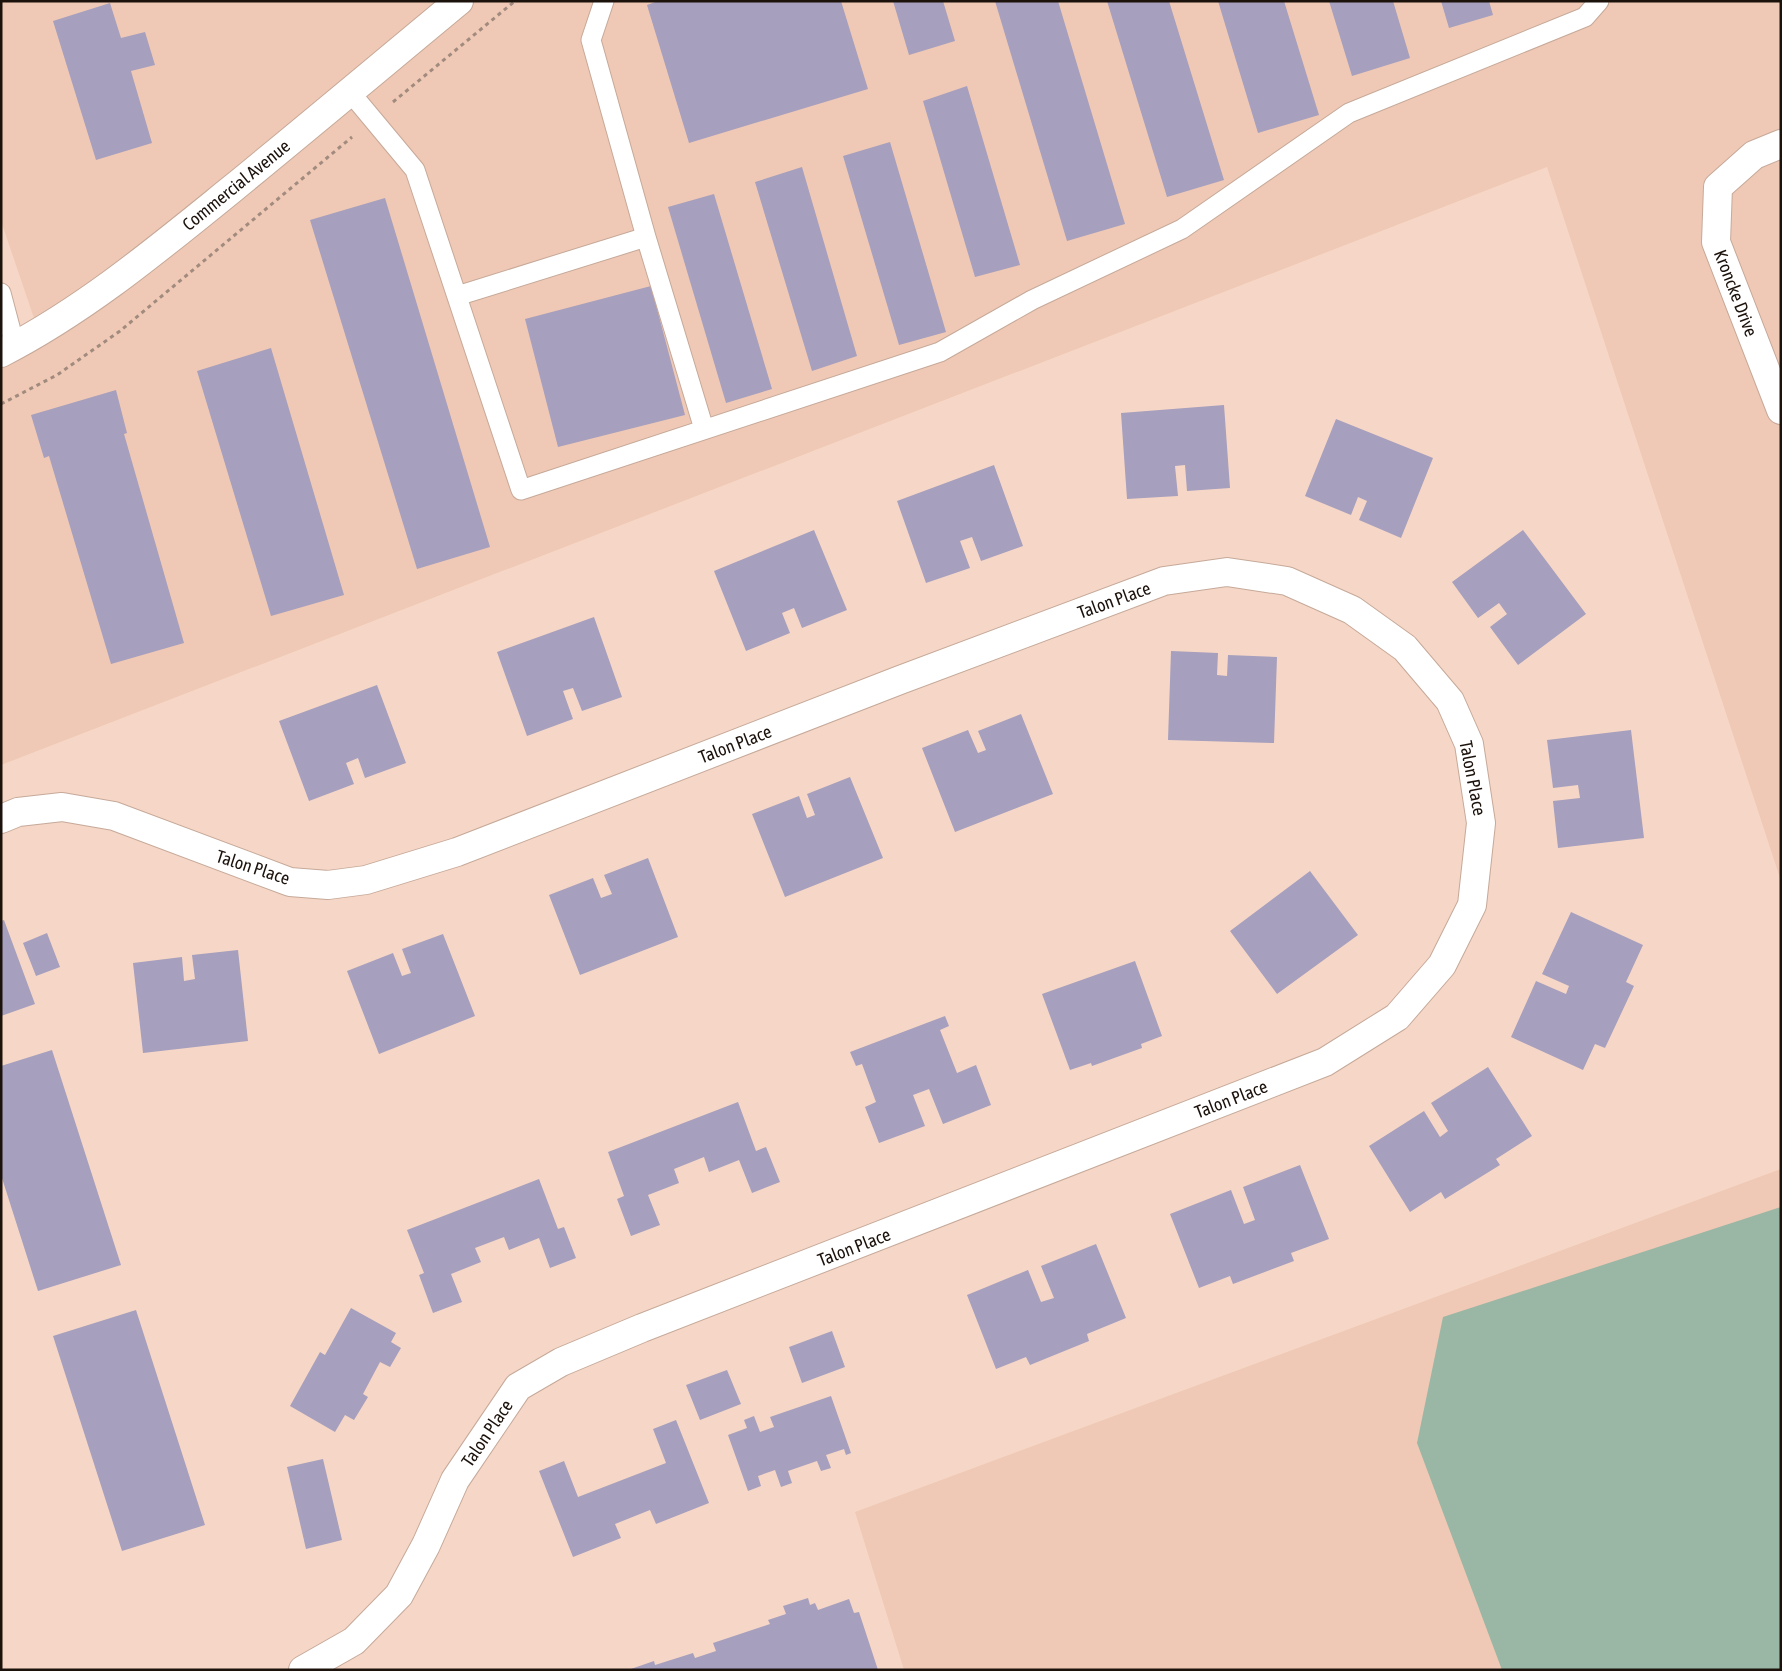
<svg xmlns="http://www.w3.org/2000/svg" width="1782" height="1671" viewBox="0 0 1782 1671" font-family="'Asap Condensed',sans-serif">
	<rect width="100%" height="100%" fill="#f6d7c7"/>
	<path fill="#efc9b5" d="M1,1h1780v880l-234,-714 -1546,598v-412l38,-20 -38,-112z
		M1781,1169v501h-877l-49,-158z"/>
	<path fill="#9ab6a4" d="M1781,1207v463h-279l-85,-227 26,-126z"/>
	<path fill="#a69fbd" d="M658,1h183l27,88 -179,54 -42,-138z
		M893,1h50l12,40 -46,14z
		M995,1h63l67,223 -58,17z
		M1107,1h62l55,179 -57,17z
		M1218,1h66l35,114 -61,18z
		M1329,1h64l17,57 -58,18z
		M1441,1h48l4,14 -44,13z
		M110,3l11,35 24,-6 10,33 -24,6 21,72 -56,17 -43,-139z
		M967,86l53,179 -45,12 -52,-176z
		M890,142l56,190 -47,13 -56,-189z
		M802,167l55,189 -45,15 -57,-189z
		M714,194l58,195 -46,14 -58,-196z
		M385,198l105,349 -73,22 -107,-349z
		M651,286l34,129 -127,32 -33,-128z
		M271,348l73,247 -73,21 -74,-245z
		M116,390l11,43 -3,1 60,209 -73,21 -62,-208 -5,2 -13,-43z
		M1224,405l6,83 -43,3 -2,-26 -10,1 3,30 -51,3 -6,-86z
		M1336,419l97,39 -32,80 -42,-18 8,-19 -9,-4 -7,18 -46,-19z
		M994,465l29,81 -42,15 -9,-24 -12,4 10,27 -44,15 -29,-82z
		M814,530l33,80 -45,18 -8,-20 -12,5 8,20 -44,18 -32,-80z
		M1523,530l63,84 -68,51 -28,-38 17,-13 -8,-11 -21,15 -26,-36z
		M594,617l28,80 -40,14 -9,-23 -10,3 10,28 -46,17 -30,-84z
		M1171,651l47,2 -1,22 10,1 1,-21 49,2 -3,86 -106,-3z
		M377,685l29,78 -41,15 -7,-20 -12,5 8,21 -45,17 -30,-80z
		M1021,714l32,80 -98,38 -33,-84 46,-18 10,23 8,-3 -8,-19z
		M1631,730l13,108 -86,10 -5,-47 27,-3 -2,-13 -25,3 -6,-48z
		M850,777l33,81 -98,39 -33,-83 47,-18 8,22 8,-3 -8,-21z
		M648,858l30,79 -98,38 -31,-80 44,-17 8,20 11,-4 -8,-19z
		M1310,871l48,64 -81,59 -47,-63z
		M1571,912l72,33 -17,37 8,4 -29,62 -10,-4 -12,26 -72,-33 25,-56 30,13 3,-8 -27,-12z
		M4,920l31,84 -34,12v-95z
		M47,933l13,34 -24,9 -13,-33z
		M443,934l32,82 -96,38 -32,-83 46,-18 9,23 9,-3 -9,-24z
		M238,950l10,91 -105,12 -10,-90 49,-6 2,24 11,-2 -3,-24z
		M1135,961l27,75 -21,8 1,4 -50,18 -1,-3 -21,7 -28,-76z
		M945,1016l4,10 -9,4 17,43 19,-8 15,40 -48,19 -14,-35 -16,6 12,31 -46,17 -14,-36 11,-5 -14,-38 -6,2 -6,-14z
		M52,1050l69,215 -83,26 -37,-116v-109z
		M1488,1067l44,69 -36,23 4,6 -55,34 -4,-7 -31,20 -41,-66 55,-35 16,26 8,-6 -17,-28z
		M738,1102l18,49 10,-4 14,35 -28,11 -13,-33 -30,12 -5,-15 -30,12 5,14 -31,12 12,30 -29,11 -14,-37 7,-3 -16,-44z
		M1300,1165l29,74 -38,14 3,8 -61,23 -3,-8 -31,12 -29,-74 61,-24 13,34 11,-4 -12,-33z
		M539,1179l19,50 6,-2 12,31 -26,10 -11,-30 -30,12 -5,-13 -29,11 6,14 -30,12 11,28 -29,11 -14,-38 5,-2 -17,-43z
		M1096,1244l30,74 -39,16 2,7 -59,24 -4,-8 -30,12 -29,-74 61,-25 13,32 13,-4 -13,-32z
		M351,1308l45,25 -5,9 10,6 -11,19 -10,-5 -17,32 5,3 -14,23 -9,-5 -10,17 -45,-26 30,-54 5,3z
		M136,1310l69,215 -83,26 -69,-215z
		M832,1331l13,36 -43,16 -13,-36z
		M727,1370l14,34 -41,16 -14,-35z
		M831,1396l20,57 -5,2 -2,-6 -18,6 5,13 -10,3 -4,-10 -29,10 4,12 -11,4 -6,-17 -17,6 3,10 -13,5 -20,-56 19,-7 -3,-8 10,-4 6,16 14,-5 -4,-10z
		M676,1420l33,83 -53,21 -6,-14 -35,14 6,14 -48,19 -34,-86 25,-10 14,36 88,-34 -13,-34z
		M323,1459l19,81 -36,9 -19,-82z
		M808,1598l2,7 5,-2 3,7 31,-11 5,14 5,-1 19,58h-250l26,-9 1,4 38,-12 2,5 21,-7 -3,-8 57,-19 -2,-4 18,-6 -3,-8z"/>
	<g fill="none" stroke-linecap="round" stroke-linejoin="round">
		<defs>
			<path id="service" d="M350,92l65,78 106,320 419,-138 92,-52 150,-71 167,-116 236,-96 14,-16
				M646,237l58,192
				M1,293l14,53
				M457,296l189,-59 -55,-197 13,-39"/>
			<path id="minor" d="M1781,144l-27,11 -36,32 -2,55 65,168
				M1,353c84,-43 158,-105 231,-164 76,-62 151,-125 227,-188
				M1,819l17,-7 44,-5 52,9 176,66 38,3 38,-5 91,-28 443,-172 264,-99 63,-9 60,9 65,29 53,38 45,53 19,43 12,79 -9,82 -30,60 -45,52 -72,45 -683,266 -81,34 -43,25 -63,93 -29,65 -27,50 -45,46 -51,29"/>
		</defs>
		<use href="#service" stroke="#c6a999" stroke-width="21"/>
		<use href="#minor" stroke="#c6a999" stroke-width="30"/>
		<path stroke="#a18a7e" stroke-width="3" stroke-dasharray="4 4" stroke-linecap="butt" d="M393,102l122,-101
			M1,404l56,-29 63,-44 232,-194"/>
		<use href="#service" stroke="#fff" stroke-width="19"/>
		<use href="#minor" stroke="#fff" stroke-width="28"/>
	</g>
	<g text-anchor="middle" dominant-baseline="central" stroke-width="4" stroke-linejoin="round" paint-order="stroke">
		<g font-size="18" fill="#1c120c" stroke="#fff">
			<text transform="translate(236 185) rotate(-39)">Commercial Avenue</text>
			<text transform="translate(1736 293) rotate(69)">Kroncke Drive</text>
			<text transform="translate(1114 600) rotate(-20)">Talon Place</text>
			<text transform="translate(735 744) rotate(-21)">Talon Place</text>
			<text transform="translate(1473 778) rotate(79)">Talon Place</text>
			<text transform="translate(253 867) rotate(18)">Talon Place</text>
			<text transform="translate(1231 1099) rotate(-21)">Talon Place</text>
			<text transform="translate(854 1247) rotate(-21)">Talon Place</text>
			<text transform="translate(487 1433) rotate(-56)">Talon Place</text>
		</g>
	</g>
	<rect width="1782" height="1671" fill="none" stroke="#1c120c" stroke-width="5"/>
</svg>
